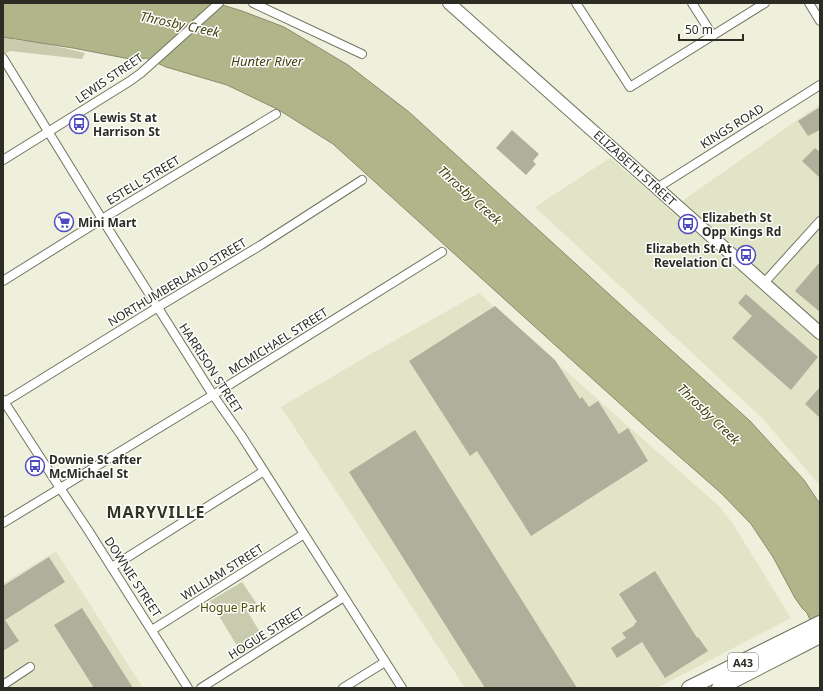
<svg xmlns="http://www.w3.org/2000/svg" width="823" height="691" viewBox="0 0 823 691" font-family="'Noto Sans',sans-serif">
	<rect width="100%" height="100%" fill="#eef0db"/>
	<path fill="#e2e4c8" d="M820,104v382l-57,-67 -228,-212 75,-49 63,54 12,-13z
		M479,293l32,30 208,183 14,18 58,94 -134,70h-192l-184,-281 88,-52z
		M56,551l87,137h-140v-105z"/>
	<path fill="#c8cbae" d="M3,35l8,1 3,4 20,1 51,12 -3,6 -72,-8 -7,4z
		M242,582l17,25 -10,7 15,25 -22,15 -32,-53z"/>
	<path fill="#b1b58a" stroke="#898c6c" d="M3,3h213l26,8 42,16 64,38 61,47 212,193 129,116 54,59 16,24v138l-13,-29 -5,-5 -7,-10 -22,-41 -22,-33 -30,-31 -72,-63 -316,-286 -54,-34 -52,-25 -61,-18 -20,-9 -11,2 -62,-12 -70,-11z"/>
	<path fill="#aeb09c" d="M820,107v23l-12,6 -10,-15z
		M512,130l27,24 -6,7 3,3 -10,11 -30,-27z
		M815,148l5,4v26l-18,-17z
		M820,262v50l-25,-21z
		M746,294l72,63 -27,33 -59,-52 20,-22 -14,-13z
		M495,306l60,54 25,39 2,-2 7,10 9,-6 21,33 9,-6 20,33 -117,75 -54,-85 -7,5 -61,-95z
		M820,387v31l-15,-14z
		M415,430l162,258h-92l-136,-216z
		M49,557l16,25 -60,38 14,21 -16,10v-65z
		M655,571l42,67 1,-1 10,14 -43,27 -23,-36 -25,16 -6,-10 15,-10 -4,-5 13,-8 -1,-1 3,-2 -18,-28z
		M82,608l51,80h-39l-40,-63z"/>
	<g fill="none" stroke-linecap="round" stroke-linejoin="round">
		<defs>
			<path id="minor" d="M253,3l109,51
				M576,3l54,84 135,-84
				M692,3l21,33
				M809,3l11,18
				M3,58l99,161 111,176 28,40 161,253
				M3,160l127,-79 11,-8 78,-70
				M657,188l163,-103
				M3,281l99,-62 174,-105
				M764,283l56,-62
				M3,400l57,88 28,42 100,158
				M3,403l155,-96 103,-62 101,-65
				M3,523l210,-128 229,-143
				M112,567l152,-96
				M152,630l152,-96
				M3,685l27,-18
				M201,688l143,-91
				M343,688l42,-26"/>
			<path id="secondary" d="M449,3l371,330"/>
			<path id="trunk" d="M689,688l131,-65
				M719,688l101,-52"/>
		</defs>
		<use href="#minor" stroke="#717360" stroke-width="10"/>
		<use href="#secondary" stroke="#717360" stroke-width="14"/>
		<use href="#trunk" stroke="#717360" stroke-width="16"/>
		<use href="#minor" stroke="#fff" stroke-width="8"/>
		<use href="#secondary" stroke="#fff" stroke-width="12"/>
		<use href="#trunk" stroke="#fff" stroke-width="14"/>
	</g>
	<defs>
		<symbol id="bus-ring" viewBox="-11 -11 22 22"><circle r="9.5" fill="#fff" stroke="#4e4bc1" stroke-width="1.5"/><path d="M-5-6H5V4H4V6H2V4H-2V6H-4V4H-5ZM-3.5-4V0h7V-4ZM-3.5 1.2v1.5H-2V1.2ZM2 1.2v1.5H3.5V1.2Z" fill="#4e4bc1"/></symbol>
		<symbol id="supermarket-ring" viewBox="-11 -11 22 22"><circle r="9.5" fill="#fff" stroke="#4e4bc1" stroke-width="1.5"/><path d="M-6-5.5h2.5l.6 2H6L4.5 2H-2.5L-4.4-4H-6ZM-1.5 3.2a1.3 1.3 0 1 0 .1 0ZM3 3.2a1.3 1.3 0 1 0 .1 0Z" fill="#4e4bc1"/></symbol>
	</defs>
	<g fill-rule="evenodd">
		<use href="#bus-ring" x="68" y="113" width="22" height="22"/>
		<use href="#supermarket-ring" x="53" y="211" width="22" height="22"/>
		<use href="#bus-ring" x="677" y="213" width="22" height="22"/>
		<use href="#bus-ring" x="735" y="244" width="22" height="22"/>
		<use href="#bus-ring" x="24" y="455" width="22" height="22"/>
	</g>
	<g text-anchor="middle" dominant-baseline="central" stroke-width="3" stroke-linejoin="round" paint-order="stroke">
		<rect fill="#fff" stroke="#6b6b66" stroke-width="1" x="728" y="653" width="30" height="18" rx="3"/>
		<g font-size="11" font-weight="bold" fill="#2c2c25">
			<text x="743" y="662">A43</text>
		</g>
		<g font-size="12" fill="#2c2c25" stroke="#fff">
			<text transform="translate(109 78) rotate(-34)">LEWIS STREET</text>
			<text transform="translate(732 126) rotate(-32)">KINGS ROAD</text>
			<text transform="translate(635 168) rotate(42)">ELIZABETH STREET</text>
			<text transform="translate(143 180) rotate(-31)">ESTELL STREET</text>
			<text transform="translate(177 282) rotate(-31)">NORTHUMBERLAND STREET</text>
			<text transform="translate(278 341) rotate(-32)">MCMICHAEL STREET</text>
			<text transform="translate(211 368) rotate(57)">HARRISON STREET</text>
			<text transform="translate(222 572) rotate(-32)">WILLIAM STREET</text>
			<text transform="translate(133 577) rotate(57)">DOWNIE STREET</text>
			<text transform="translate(266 633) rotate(-32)">HOGUE STREET</text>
		</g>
		<g font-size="12" font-weight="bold" fill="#2c2c25" stroke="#fff" text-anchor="start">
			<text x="93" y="117">Lewis St at<tspan x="93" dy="14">Harrison St</tspan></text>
			<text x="702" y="217">Elizabeth St<tspan x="702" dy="14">Opp Kings Rd</tspan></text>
			<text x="78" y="222">Mini Mart</text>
			<text x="732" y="248" text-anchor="end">Elizabeth St At<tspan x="732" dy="14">Revelation Cl</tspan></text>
			<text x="49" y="459">Downie St after<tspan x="49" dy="14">McMichael St</tspan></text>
		</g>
		<g font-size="12" fill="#4b4d01" stroke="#fff">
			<text x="233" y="607">Hogue Park</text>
		</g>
		<g font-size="13" font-style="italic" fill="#40420e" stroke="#fff">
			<text transform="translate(180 24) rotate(12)">Throsby Creek</text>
			<text x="267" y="61">Hunter River</text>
			<text transform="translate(470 195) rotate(42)">Throsby Creek</text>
			<text transform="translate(709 414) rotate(44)">Throsby Creek</text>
		</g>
		<g font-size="16" font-weight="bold" letter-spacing="1" fill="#323322" stroke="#fff">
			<text x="156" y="512">MARYVILLE</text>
		</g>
	</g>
	<rect width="823" height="691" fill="none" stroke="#2c2c25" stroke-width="8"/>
	<path d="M679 34v6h64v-6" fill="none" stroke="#2c2c25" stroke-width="2"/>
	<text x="685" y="34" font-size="12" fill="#2c2c25" stroke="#ffffff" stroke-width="3" paint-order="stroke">50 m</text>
</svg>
